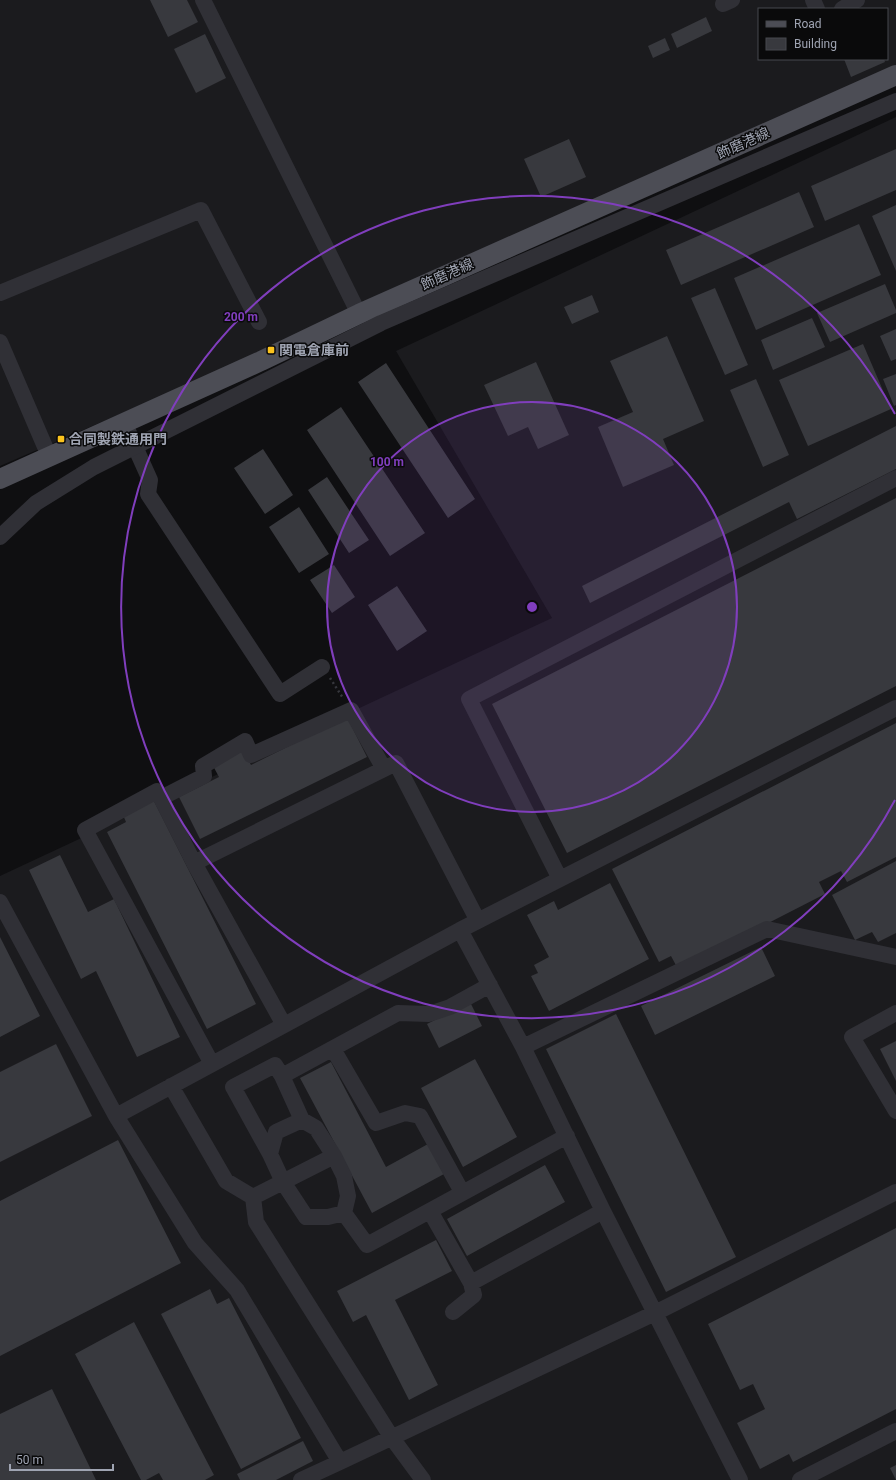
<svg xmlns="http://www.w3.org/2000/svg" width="896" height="1480" viewBox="0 0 896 1480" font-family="Roboto,'Noto Sans JP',sans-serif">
	<rect width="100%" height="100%" fill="#0f0f11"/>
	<path fill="#1b1b1e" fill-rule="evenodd" d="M0,0h896v78l-896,388zM759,9h128v50h-128z
		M896,117v1363h-896v-604l552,-258 -156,-267z"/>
	<path fill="#38393e" d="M150,0h37l11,22 -30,15z
		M706,17l6,14 -35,17 -6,-14z
		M205,34l21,44 -30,15 -22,-44z
		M665,38l5,12 -17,8 -5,-12z
		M844,59h40l1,3 -34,15z
		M569,139l17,38 -45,20 -17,-38z
		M896,149v41l-71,31 -14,-35z
		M799,192l15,35 -133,58 -15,-35z
		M896,205v66l-24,-55z
		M859,224l22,51 -125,55 -22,-52z
		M885,284l11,26v3l-66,29 -13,-29z
		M715,288l33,77 -23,10 -34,-77z
		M592,295l7,17 -27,12 -8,-17z
		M812,318l13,29 -52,23 -12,-30z
		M896,329v30l-5,2 -11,-25z
		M667,336l37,85 -41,18 11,26 -51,22 -25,-60 35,-15 -23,-51z
		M863,344l28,65 -83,37 -29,-66z
		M536,362l33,73 -31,14 -10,-22 -20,9 -24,-51z
		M386,363l89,136 -27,19 -90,-136z
		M896,374v31l-2,1 -11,-27z
		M756,379l33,76 -26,12 -33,-77z
		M341,407l84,126 -35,23 -83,-126z
		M896,426v43l-99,50 -8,-17 -199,101 -8,-17z
		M263,449l30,46 -28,19 -31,-46z
		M327,477l42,63 -20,13 -41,-63z
		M896,498v188l-329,167 -75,-149z
		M299,507l30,47 -30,19 -30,-46z
		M334,565l21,32 -23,16 -22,-33z
		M397,586l30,45 -30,20 -29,-46z
		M347,717l20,40 -167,82 -21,-42 40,-20 -7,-13 31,-15 8,16z
		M896,723v134l-49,25 -6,-11 -22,11 6,12 -147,75 -7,-13 -12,6 -47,-93z
		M153,799l103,205 -49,25 -100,-197 19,-10 -3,-7z
		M60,855l28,57 26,-13 66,138 -43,20 -41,-86 -15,8 -52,-109z
		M896,861v72l-18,9 -6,-10 -17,8 -23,-45z
		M610,883l39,76 -100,52 -18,-35 7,-3 -4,-8 15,-8 -22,-42 27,-14 4,9z
		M0,937l40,79 -40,21z
		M761,947l14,29 -120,59 -14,-29z
		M470,1002l12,24 -43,22 -12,-24z
		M616,1014l120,243 -70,35 -120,-243z
		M896,1041v40l-16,-32z
		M56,1044l36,72 -92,46v-90z
		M475,1059l42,78 -54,30 -42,-79z
		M331,1062l55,105 42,-23 16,30 -72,39 -72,-135z
		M118,1140l63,123 -181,93v-155z
		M545,1165l20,37 -98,54 -20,-37z
		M896,1228v181l-103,53 -4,-8 -29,15 -23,-46 28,-14 -12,-25 -13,6 -32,-66z
		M436,1240l16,31 -57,29 43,85 -29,15 -43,-85 -13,7 -16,-31z
		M210,1289l7,15 12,-6 72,140 -60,31 -80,-155z
		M134,1322l80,153 -9,5h-42l-4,-7 -13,7h-5l-66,-126z
		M52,1389l44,91h-96v-66z
		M303,1441l10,20 -37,19h-36l-3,-6z
		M896,1465v15l-6,-12z"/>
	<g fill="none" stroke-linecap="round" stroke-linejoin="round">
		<path stroke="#36373d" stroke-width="2.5" stroke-dasharray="2 3" stroke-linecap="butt" d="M330,678l13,20"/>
		<path stroke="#303036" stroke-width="16" d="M203,0l156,314
			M813,0l4,9
			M723,4l9,-4
			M842,9l15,-9
			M0,293l201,-83 58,112
			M0,342l49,114
			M124,422l26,58 -2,14 132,200 42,-27
			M161,798l-4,-7 -72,39 127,234
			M194,863l-33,-65 43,-22 -1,-10 42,-25 6,14 100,-45 33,59
			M560,879l-91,-180 427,-221
			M0,902l116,214 79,127 42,47 103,172
			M460,930l63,117 80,164 137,269
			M490,985l-40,22 -21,7 -31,-1 -116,63 -7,-11 -42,22 37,67 13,28 23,35h22l16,-4 23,32 200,-109
			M896,1013l-44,24 44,74
			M284,1025l-90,-162 202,-100 82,158
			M523,1047l244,-118 129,28
			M333,1049l43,74 29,-10 15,3 42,76
			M282,1076l20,44 14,8 18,28 10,20 4,20 -4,17
			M171,1086l55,95 27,16
			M116,1116l344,-186 436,-222
			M270,1154l6,-22 26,-12
			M334,1156l-81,41 3,25 136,216 31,42
			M430,1211l41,72
			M453,1312l21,-17 -3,-12 132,-72
			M301,1480l39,-18 315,-149 241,-121
			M800,1480l96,-49"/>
		<path stroke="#4c4d55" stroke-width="20" d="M0,479l261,-118 98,-47 537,-239"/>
		<path stroke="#303036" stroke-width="16" d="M0,537l36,-34 58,-36 287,-144 515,-222"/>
	</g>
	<circle cx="532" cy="607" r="205" fill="#803ebd" fill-opacity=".12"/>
	<g fill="none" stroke="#803ebd" stroke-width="2">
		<circle cx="532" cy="607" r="205"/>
		<path d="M895 800A411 411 0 1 1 895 414"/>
	</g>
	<g fill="#fbc31d" stroke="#0a0a0b" stroke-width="1.5">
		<rect x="267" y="346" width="8" height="8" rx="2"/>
		<rect x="57" y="435" width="8" height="8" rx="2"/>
	</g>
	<g text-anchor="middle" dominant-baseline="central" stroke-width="3" stroke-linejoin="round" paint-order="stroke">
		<g font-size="14" fill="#9fa4b2" stroke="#0a0a0b">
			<text transform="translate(743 143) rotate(-24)">飾磨港線</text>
			<text transform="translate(447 274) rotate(-24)">飾磨港線</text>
		</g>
		<g font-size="14" font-weight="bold" fill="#9fa4b2" stroke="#0a0a0b" text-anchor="start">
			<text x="279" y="350">関電倉庫前</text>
			<text x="69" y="439">合同製鉄通用門</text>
		</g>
	</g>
	<circle cx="532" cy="607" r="6" fill="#803ebd" stroke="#0a0a0b" stroke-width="2"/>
	<g font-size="12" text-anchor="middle" font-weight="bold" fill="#803ebd" stroke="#0a0a0b" stroke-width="3" stroke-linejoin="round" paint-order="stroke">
		<text x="241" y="321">200 m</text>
		<text x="387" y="466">100 m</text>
	</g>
	<rect x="758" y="8" width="130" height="52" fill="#0a0a0b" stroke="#46484e"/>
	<rect x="766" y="21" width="20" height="6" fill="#4c4d55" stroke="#46484e"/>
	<text x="794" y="28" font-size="12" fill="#9fa4b2">Road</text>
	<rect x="766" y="38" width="20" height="12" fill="#38393e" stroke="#46484e"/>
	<text x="794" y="48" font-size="12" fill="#9fa4b2">Building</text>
	<path d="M10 1464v6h103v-6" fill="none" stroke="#9fa4b2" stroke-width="2"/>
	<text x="16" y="1464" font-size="12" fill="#9fa4b2" stroke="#0a0a0b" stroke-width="3" paint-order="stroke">50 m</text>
</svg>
